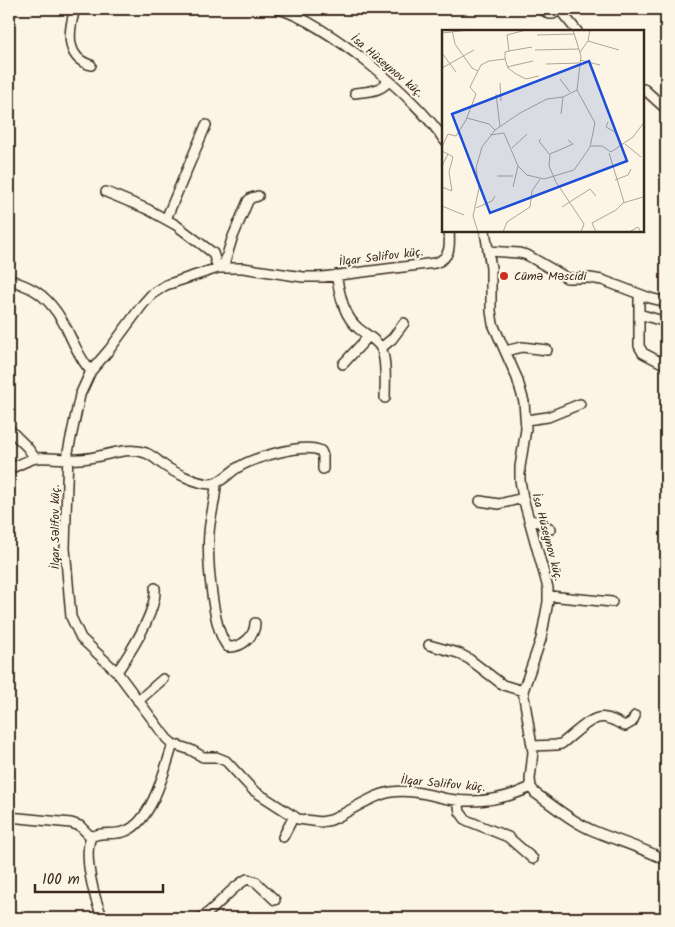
<svg xmlns="http://www.w3.org/2000/svg" width="675" height="927" viewBox="0 0 675 927" font-family="Kalam,sans-serif">
	<rect width="100%" height="100%" fill="#fcf5e5"/>
	<filter id="ink" filterUnits="userSpaceOnUse"><feTurbulence type="fractalNoise" baseFrequency=".02" numOctaves="2"/><feDisplacementMap in="SourceGraphic" scale="10" xChannelSelector="R" yChannelSelector="G"/><feConvolveMatrix kernelMatrix="1 2 1 2 8 2 1 2 1" color-interpolation-filters="sRGB"/></filter>
	<g filter="url(#ink)">
		<g fill="none" stroke-linecap="round" stroke-linejoin="round">
			<defs>
				<path id="minor" d="M75,9c-6,20 -11,49 16,56
					M278,9c46,12 141,90 166,131
					M542,9l7,5h4l7,-5
					M559,9l18,22
					M644,89l22,20
					M355,93c14,-2 23,-1 33,-11
					M106,192l41,17 29,16 37,28 5,15
					M166,219l40,-94
					M449,231c1,14 2,27 -14,32l-112,14h-20l-60,-9h-25l-52,17 -14,9 -9,10 -34,46 -18,21 -11,24 -12,57 -3,96 6,69 10,21 36,34 50,67 6,5 18,6 12,7h13l10,4 27,29 45,29 23,3 10,-2c18,-8 41,-25 60,-28 20,-3 38,3 57,7 30,5 56,1 83,-12
					M485,231l6,37v43l2,13 24,54 7,24 2,27 -6,38v13l3,18 25,90v14l-7,37 -18,52 10,61 -3,27 1,8 4,6c19,13 37,29 59,38 24,10 49,17 72,29
					M488,251l31,2 8,2 40,23h23l12,2 48,18 16,4
					M223,268l9,-29 16,-38 3,-3 7,-2
					M336,275c4,19 7,40 22,53 7,6 19,12 23,20 6,12 4,37 4,50
					M9,279c7,3 15,6 21,9 19,9 33,32 41,50 6,12 11,24 20,33
					M639,294v52l4,7 23,12
					M639,314l27,8
					M381,348l11,-9 12,-16
					M505,351l17,-4 25,3
					M343,364l25,-27
					M526,420l22,-3 32,-13
					M9,429l18,18 8,11
					M9,469c9,-3 19,-10 28,-11 14,-1 28,2 42,1 23,0 45,-14 67,-6 7,3 11,7 16,11 11,8 35,20 49,20 10,-1 18,-11 26,-16 16,-10 67,-26 84,-17l2,5v13
					M216,483c0,17 -6,33 -7,50 -2,24 3,97 19,114 14,1 27,-11 27,-24
					M480,501l19,3 24,-6
					M530,520l9,2 12,7
					M549,596l63,6
					M429,645l29,8 11,6 34,26 20,6
					M117,672c13,-19 40,-61 38,-84
					M138,701l25,-22
					M532,746l24,-1 5,-1c12,-8 30,-30 45,-26 6,1 13,5 19,8l7,-4 3,-6
					M458,800l2,12 6,8 42,17 25,22
					M9,817l62,6 9,3 11,11
					M283,837l11,-21
					M103,918c-9,-19 -20,-62 -12,-81 11,-6 23,-1 35,-6 26,-10 39,-62 47,-87
					M201,918c17,-11 28,-29 46,-39l9,3 19,18"/>
			</defs>
			<use href="#minor" stroke="#3b2a1e" stroke-width="12"/>
			<use href="#minor" stroke="#fcf5e5" stroke-width="9"/>
		</g>
	</g>
	<circle fill="#c8321e" stroke="#fcf5e5" stroke-width="2" cx="504" cy="276" r="5"/>
	<g text-anchor="middle" dominant-baseline="central" stroke-width="4" stroke-linejoin="round" paint-order="stroke">
		<g font-size="12" fill="#3b2a1e" stroke="#fcf5e5">
			<text transform="translate(387 66) rotate(40)">İsa Hüseynov küç.</text>
			<text transform="translate(381 257) rotate(-7)">İlqar Səlifov küç.</text>
			<text transform="translate(55 527) rotate(-90)">İlqar Səlifov küç.</text>
			<text transform="translate(547 537) rotate(75)">İsa Hüseynov küç.</text>
			<text transform="translate(443 784) rotate(5)">İlqar Səlifov küç.</text>
		</g>
		<g font-size="12" fill="#3b2a1e" stroke="#fcf5e5" text-anchor="start">
			<text x="514" y="276">Cümə Məscidi</text>
		</g>
	</g>
	<g transform="translate(442 30)">
		<rect width="202" height="202" fill="#fcf5e5"/>
		<path fill="none" stroke="#afa495" stroke-width="1" d="M10,0l3,14 17,24 6,3M0,3l28,-3M95,5l37,-1M146,11l31,9M93,20l44,-1M67,21l23,-4M138,22l8,-11 2,-11M0,23l14,19M63,29l3,9 8,6 10,5 13,-3M138,30l20,5M104,34l34,-1M65,37l26,-6M0,38l32,-18M118,49l10,13M58,53l1,18M54,64l4,33M119,84l2,-17M25,88l22,6 6,6M166,92l-2,5 9,5 7,13M48,105l14,-2 14,33 9,9 17,4 30,-9 16,-23 5,-24 -18,-33M99,109l-2,2 11,14 -1,11 7,16 28,42 -3,8M183,114l16,13M149,116h11l9,6 22,-15 12,-16M0,117l6,-13 8,2 10,-16 10,-26 -6,-7 11,-22 8,-4 16,-2v-7l4,-1 -2,-16 19,-5M70,118l15,-14M0,121l6,3 -6,12M108,124l23,-10 -5,-4M55,146h16M173,150l13,-5 3,-6M0,157l10,4 -3,-19 4,-15 -5,-3M71,157l5,-21M181,173l20,-6M0,176l22,9M120,177l28,-18 6,7M34,178l16,-7 3,-5M36,202l-5,-16 6,-28 -3,-20 6,-21 13,-17 25,-17 27,-14 16,-2 14,-7 4,-34 -8,-26M61,202l4,-10 23,-15 2,-16 8,-12M154,202l-4,-9 24,-13 8,-8 -15,-49M187,202l9,-5 3,5"/>
		<path fill="#1d4ed8" fill-opacity="0.15" stroke="#1d4ed8" stroke-width="2.5" d="M147,31l38,100 -137,52 -38,-99z"/>
		<rect width="202" height="202" fill="none" stroke="#3b2a1e" stroke-width="2.5"/>
	</g>
	<rect width="675" height="927" fill="none" stroke="#fcf5e5" stroke-width="30"/>
	<rect x="15" y="15" width="645" height="897" fill="none" stroke="#3b2a1e" stroke-width="2" filter="url(#ink)"/>
	<path d="M35 884v8h128v-8" fill="none" stroke="#3b2a1e" stroke-width="2.5"/>
	<text x="42" y="884" font-size="15" fill="#3b2a1e" stroke="#fcf5e5" stroke-width="4" paint-order="stroke">100 m</text>
</svg>
